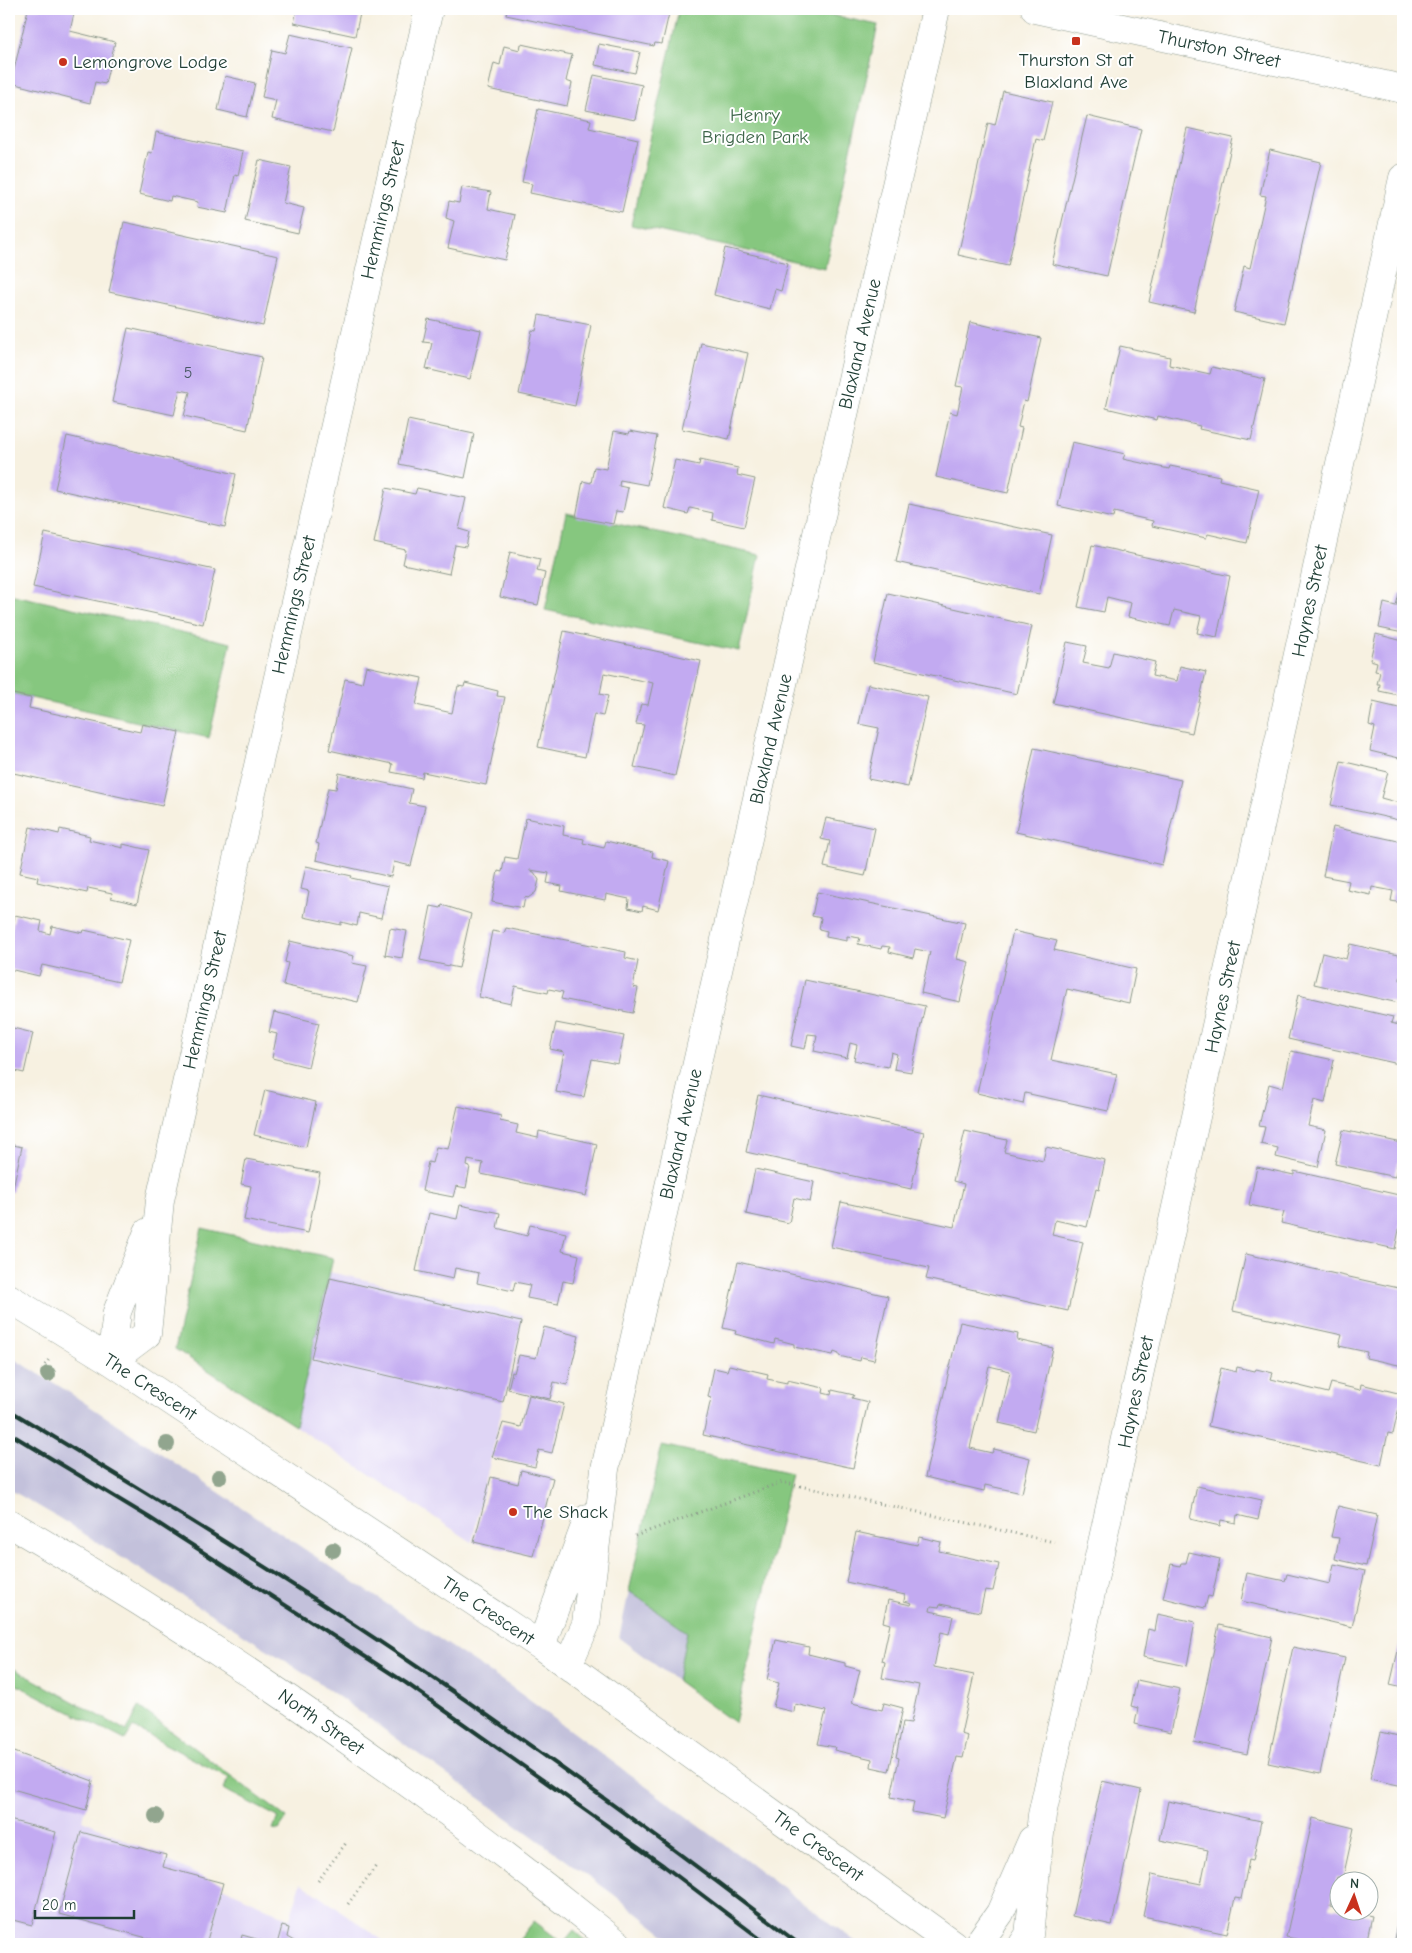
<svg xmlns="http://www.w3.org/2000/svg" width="1412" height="1953" viewBox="0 0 1412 1953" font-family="'Comic Neue',sans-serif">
	<rect width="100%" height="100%" fill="#fff"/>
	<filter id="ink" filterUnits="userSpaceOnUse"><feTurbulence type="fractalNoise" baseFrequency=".02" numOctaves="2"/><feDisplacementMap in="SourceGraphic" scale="10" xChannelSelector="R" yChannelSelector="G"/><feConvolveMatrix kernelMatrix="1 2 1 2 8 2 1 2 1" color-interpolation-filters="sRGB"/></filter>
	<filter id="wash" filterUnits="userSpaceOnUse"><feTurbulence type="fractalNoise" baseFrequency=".0096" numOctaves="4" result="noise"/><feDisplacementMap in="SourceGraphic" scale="20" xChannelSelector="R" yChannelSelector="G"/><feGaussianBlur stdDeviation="1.12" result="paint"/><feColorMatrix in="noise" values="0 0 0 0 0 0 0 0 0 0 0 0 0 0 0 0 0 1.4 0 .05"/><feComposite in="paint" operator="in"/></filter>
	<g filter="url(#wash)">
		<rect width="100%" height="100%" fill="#f7f1e1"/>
		<path fill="#dfd5f5" d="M329,1272l194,43 -51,227 -177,-116z
			M9,1749l84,25 -10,46 207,99 11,-36 87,61h-379z"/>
		<path fill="#c3c1db" d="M9,1356l55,33 446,297 349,258h-183l-63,-50 -302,-217 -252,-159 -50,-29z
			M629,1591l58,41 -10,49 -58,-43z"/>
		<path fill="#86c77f" stroke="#52825a" d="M679,9h123l76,16 -53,243 -194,-43z
			M566,513l194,42 -21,96 -194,-41z
			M9,594l222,49 -22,95 -200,-45z
			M202,1228l131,30 -38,168 -120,-77z
			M662,1445l129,29 -56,249 -58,-42 10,-49 -58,-41z
			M9,1666l118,65 12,-24 148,111 -8,12 -6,-1 5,-12 -55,-28 6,-11 -96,-51 -8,13 -116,-59z
			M534,1921l29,22 11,-13 16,14h-74z"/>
		<g id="blocks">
			<path fill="#c2aaf1" d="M28,9h47l-5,22 45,11 -10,42 -10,-2 -5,21 -79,-20z
				M297,9h64l-6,27 -61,-13z
				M507,9h163l-8,35 -7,-1 -1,3 -148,-31z
				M290,34l62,14 -19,84 -61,-13 4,-19 -14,-3 10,-47 13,3z
				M521,44l51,11 -6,26 6,2 -5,23 -79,-17 6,-26 6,2 4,-19 16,4z
				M599,44l41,8 -5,21 -40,-8z
				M594,75l48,10 -7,35 -49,-10z
				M225,76l30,7 -8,34 -29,-7z
				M1003,91l49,11 -9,39 -7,-2 -28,127 -50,-11 30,-132 7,2z
				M538,109l53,11 -2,8 49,11 -16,73 -92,-19 2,-9 -10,-2z
				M1087,116l54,13 -34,147 -55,-12z
				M1187,128l46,10 -39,174 -45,-10z
				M156,132l87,19 -5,25 -3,-1 -8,38 -30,-6 1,-5 -14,-3 -13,-3 -1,5 -31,-7 9,-42 4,1z
				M1270,150l51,12 -37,161 -50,-11 10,-46 6,2 16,-72 -6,-1z
				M259,160l32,7 -8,36 21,5 -6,25 -53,-12z
				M462,187l29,5 -3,17 27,6 -10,45 -57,-12 6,-27 -8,-3 3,-17 10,2z
				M124,222l154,34 -15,70 -154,-34z
				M725,248l63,15 -7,28 -6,-2 -5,20 -56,-14z
				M539,315l52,10 -16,81 -56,-12 13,-64 4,1z
				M428,319l53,11 -11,49 -44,-10 6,-26 -9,-1z
				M970,322l71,16 -14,64 -3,-1 -6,26 4,1 -14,65 -72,-16 14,-65 7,2 6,-27 -7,-1z
				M128,328l134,29 -15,73 -63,-14 6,-24 -10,-2 -6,25 -62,-13z
				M701,343l47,10 -19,86 -47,-10z
				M1120,346l50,11 -1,8 41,9 2,-7 53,12 -14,61 -52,-11 1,-3 -42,-10 -1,4 -51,-12z
				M408,420l66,14 -9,44 -66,-14z
				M614,431l15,3 1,-3 27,5 -10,49 -27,-5 -1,6 9,2 -5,24 -7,-1 -3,13 -37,-7 7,-36 8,2 3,-16 12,2z
				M67,436l169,38 -11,53 -170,-38z
				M1072,442l53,12 -2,5 46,10 1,-3 50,10 -1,4 40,9 -12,54 -39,-9 -2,4 -54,-12 1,-5 -39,-9 -1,6 -55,-12z
				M675,460l24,5 1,-5 38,8 -1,7 18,4 -11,48 -32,-7 1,-7 -23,-5 -2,6 -24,-6z
				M386,488l29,6 2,-6 49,10 -7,31 10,3 -3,15 -11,-2 -6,29 -46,-10 3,-14 -32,-7z
				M909,504l143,31 -13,59 -143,-32z
				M45,533l170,37 -12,54 -170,-37z
				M1092,545l138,31 -13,61 -20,-4 4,-17 -27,-6 -4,16 -42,-9 3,-14 -24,-6 -3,15 -26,-5z
				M510,552l30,7 -3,12 8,2 -7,32 -38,-8z
				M888,593l144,33 -15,68 -144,-32z
				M1399,593l4,1v39l-24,-5 5,-25 12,3z
				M564,631l137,30 -26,115 -41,-9 10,-42 -8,-1 5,-20 7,1 5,-22 -49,-10 -4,21 8,2 -5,20 -9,-2 -9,43 -47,-10z
				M1376,634l27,7v55l-24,-5 1,-7h-3l3,-12 -5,-1 2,-9 -7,-2z
				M1067,642l20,4 -4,17 26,5 4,-16 42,10 -3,14 25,5 3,-15 26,6 -14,61 -139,-30z
				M366,666l56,12 -6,27 36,8 6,-27 6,1 1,-4 33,8 -1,5 8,1 -19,88 -63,-13 -1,6 -31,-6 2,-8 -64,-14 16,-71 17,4z
				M868,684l60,13 -20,90 -40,-8 11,-51 -20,-4z
				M9,693l22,5 -2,10 111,24 2,-8 37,8 -17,74 -153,-34z
				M1373,702l30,7v50l-33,-8 5,-24 -6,-2z
				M1034,748l147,32 -19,85 -146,-33z
				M1341,761l47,11 -7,26 22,6v17l-72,-16z
				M339,773l73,16 -3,14 16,3 -14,60 -17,-4 -3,15 -75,-17 3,-16 -3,-1 12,-55 8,1z
				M526,818l38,8 -1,9 21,4 -1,4 21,5 2,-7 47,11 -1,5 17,4 -11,49 -15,-4 -1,5 -14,-3 1,-9 -23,-5 -1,6 -44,-9 1,-5 -15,-3 2,-10 -19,-3v1l4,1 5,8 -3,12 -8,6 -3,-1 -2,11 -31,-6 6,-31 4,1 3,-15 12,2z
				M826,818l49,10 -10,48 -41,-9 6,-26 -9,-2z
				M30,827l29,7 1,-5 30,7 -1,4 34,8v-4l26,6 -12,54 -26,-6 1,-5 -24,-5 -1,5 -50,-11 1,-5 -18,-4z
				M1333,827l70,15v61l-12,-2 2,-10 -21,-4 -1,8 -24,-5 2,-9 -26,-5z
				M306,866l46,10 -1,2 37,8 -7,32 -22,-5 -2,13 -16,-4v3l-37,-8 5,-26 -8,-2z
				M817,892l148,31 -8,36 12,3 -9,40 -39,-9 9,-41 -15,-3 -2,9 -24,-6 1,-5 -8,-1 -1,3 -23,-5 2,-6 -13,-2v5l-21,-4 1,-6 -8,-2 2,-11 -9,-2z
				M442,905l29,9 -12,54 -39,-8 11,-54 10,2z
				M15,915l27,6 -2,10 10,3 2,-8 31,7 1,-3 45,10 -10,42 -77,-17 -3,11 -30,-7v-28z
				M390,928l17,3 -5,27 -17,-3z
				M506,928l120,24 -1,6 13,3 -5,26 5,1 -5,25 -72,-14 2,-7 -14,-3 -1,4 -33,-7 -4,18 -32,-7 13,-66 12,2z
				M1013,931l44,10 -3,9 82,19 -7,34 -62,-14 -16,71 66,14 -9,37 -83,-18 -2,11 -46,-11z
				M290,941l64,15 -2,7 15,3 -9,36 -75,-17 5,-22 -3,-1z
				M1350,944l53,12 -3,24 3,1v23l-89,-20 8,-31 24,6z
				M805,980l120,26 -14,66 -17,-3 3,-15 -6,-2 -3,15 -34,-7 3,-15 -7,-2 -3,15 -33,-7 3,-16 -9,-1 -3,15 -14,-3z
				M1298,995l95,22 -2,6 12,3v39l-115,-26z
				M274,1012l45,11 -11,44 -36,-9 5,-24 -8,-2z
				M556,1023l68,13 -6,28 -26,-5 -8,38 -28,-5 8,-40 -14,-3z
				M9,1027l24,6 -9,40 -13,-3 -1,6z
				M1291,1051l43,9 -9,43 -11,-3 -6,26 18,4 -8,37 -42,-10 2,-9 -17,-4 4,-17 -6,-1 10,-42 14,4z
				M265,1090l51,12 -10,45 -52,-12z
				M758,1095l166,37 -13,57 -165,-37z
				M458,1106l43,10 -1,5 18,4 -2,8 22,5 1,-7 58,13 -11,52 -105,-22 2,-11 -15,-3 -1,6 3,1 -4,21 -10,-2 -3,11 -31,-6 6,-29 4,1 4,-16 12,2z
				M1343,1130l59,13 -7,34 -60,-13z
				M965,1131l42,9 -3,12 39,9 3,-14 59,13 -6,30 -3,-1 -9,38 -32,-7 -3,15 31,7 -15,69 -142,-32 3,-11 -98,-21 10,-45 113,25 10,-43 -11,-3z
				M9,1144l13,3 -10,45 -3,-1z
				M246,1159l74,14 -12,60 -64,-13 7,-34 -10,-2z
				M1257,1167l37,8v-4l109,25v15l-8,38 -114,-26 3,-11 -35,-7z
				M755,1169l59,13 -4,20 -16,-4 -5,25 -43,-9z
				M460,1205l40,8 -3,15 30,8 3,-11 36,8 -4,18 17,4 -6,28 -10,-2 -5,23 -31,-6 3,-13 -15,-3 -2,9 -36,-8 2,-10 -24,-5 -2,11 -37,-8 13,-58 28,6z
				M1246,1254l157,35v77l-37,-8 1,-6 -28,-6 3,-11 -109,-24z
				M738,1262l150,34 -14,64 -13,-3 -1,4 -21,-5v-2l-5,-2 -1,3 -39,-8v-3l-19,-5 -1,5 -39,-10 1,-3 -13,-3z
				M330,1278l191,44 -18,80 -192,-44z
				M960,1322l58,12 -1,6 36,8 -19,83 -35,-8 11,-52 -21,-5 -19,82 22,5 2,-4 36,9 -8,35 -37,-8 -1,6 -59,-14z
				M544,1327l35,9 -12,49 -13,-3 -4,17 -42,-10 4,-17 2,1 5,-18 17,3z
				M729,1365l39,9 -1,5 20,4v-3l37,8 -1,5 8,2 1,-5 22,5 -2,3 16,4 -15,66 -150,-33 8,-37 -3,-1 6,-29 13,3z
				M1237,1367l18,4 1,-2 17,4 -2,6 57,14 3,-10 29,7 1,-6 41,10 -9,40 -5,-1 -7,32 -173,-39 13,-58 15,4z
				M529,1395l35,9 -12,49 -13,-3 -4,17 -43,-10 11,-34 18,4z
				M521,1470l32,8 -20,78 -59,-14 17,-65 27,7z
				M1197,1486l65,14 -4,20 -21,-5 -1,8 -15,-3 -1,6 -30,-7z
				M1338,1506l39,9 -11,51 -31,-7 4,-21 -8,-1z
				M856,1532l61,13 2,-8 22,5 -2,9 60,13 -6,27 -8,-1 -5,22 -40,-8 -1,3 -8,-1 -1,5 23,5 -4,18 -8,-2 -7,35 40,8 -13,59 7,2 -5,22 -6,-1 -14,61 -31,-6 2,-10 -23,-5 8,-39 -3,-1 7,-35 8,1 8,-38 -37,-7 3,-16 -3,-1 8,-37 -7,-2 5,-22 23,5 1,-2 -8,-2 1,-6 -59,-13z
				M1189,1552l31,7 -8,38 -4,-1 -3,12 -42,-10 8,-34 9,2 1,-3h5z
				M1334,1564l31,7 -13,56 -111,-26 6,-28 38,8 2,-7 43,10z
				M1158,1614l37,8 -8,44 -44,-9 5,-28 7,2z
				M1219,1625l53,12 -25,117 -53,-12z
				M1401,1638h2v50l-13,-3z
				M776,1640l33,7 -1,7 37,9v3l15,4 -8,33 30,7 2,-7 19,5 -14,63 -18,-4 1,-8 -38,-9 1,-3 -17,-3 8,-33 -31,-7 -1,8 -21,-5 6,-24 -12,-3z
				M1293,1647l52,11 -25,116 -52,-11z
				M1137,1680l43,9 -9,43 -36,-8 3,-16 -7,-2z
				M1381,1732l22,5v49l-33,-7z
				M9,1750l84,31 -7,29 -77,-22z
				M1102,1781l39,9 -29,135 -40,-9z
				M1168,1801l93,20 -8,40 -4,-1 -8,39 -6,-1 -8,36 -84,-18 9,-42 49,10 7,-34 -48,-10z
				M1313,1818l41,10 -11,50 -6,-1 -7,30 42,9 -6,28h-28l-16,-4 -1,4h-2l-33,-7z
				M9,1820l47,12 -24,93 -23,-6z
				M81,1832l85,23 -3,12 60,16 -17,61h-37l-110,-30z
				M1402,1899l1,45h-10z
				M282,1926l7,2 -2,9 12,7h-22z
				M242,1935l32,9h-34z"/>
		</g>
	</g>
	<g filter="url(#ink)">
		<use href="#blocks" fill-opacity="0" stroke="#8b978a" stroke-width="1"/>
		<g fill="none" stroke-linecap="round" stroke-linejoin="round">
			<defs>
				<path id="minor" d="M1035,9l368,80
					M9,1298l102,63 430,285 412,298
					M111,1361l36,-27 13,-134 269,-1191
					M111,1361l6,-49 31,-80
					M541,1646l47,-128
					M568,1665l18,-41 19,-155 331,-1460
					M978,1944l22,-31 32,-73
					M1023,1944l6,-9 13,-120 361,-1637"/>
				<path id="trunk" d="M9,1523c214,124 417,266 609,421"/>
			</defs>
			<use href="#minor" stroke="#8b978a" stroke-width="29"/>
			<use href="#trunk" stroke="#8b978a" stroke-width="29"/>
			<path stroke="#8b978a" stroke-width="3" stroke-dasharray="1 4" stroke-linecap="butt" d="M45,1365l5,-7
				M635,1536l147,-54 272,60
				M318,1881l28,-38
				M348,1904l28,-38
				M125,1944l1,-5"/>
			<use href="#minor" stroke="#fff" stroke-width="28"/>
			<use href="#trunk" stroke="#fff" stroke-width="28"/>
			<path stroke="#1f3d34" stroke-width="4" d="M9,1410c138,83 276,167 410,258 129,88 256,181 380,276
				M9,1433l141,85 256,165 258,183 103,78"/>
		</g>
		<g fill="#91a58e">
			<circle cx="48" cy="1374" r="8"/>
			<circle cx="167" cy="1444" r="8"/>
			<circle cx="219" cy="1477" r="8"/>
			<circle cx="333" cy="1550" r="8"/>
			<circle cx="156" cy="1816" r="8"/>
		</g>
	</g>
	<g fill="#c8321e" stroke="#fff" stroke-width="2">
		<rect x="1071" y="36" width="10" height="10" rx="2.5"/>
		<circle cx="63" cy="62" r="5"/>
		<circle cx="513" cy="1512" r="5"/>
	</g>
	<g text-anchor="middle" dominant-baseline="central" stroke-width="4" stroke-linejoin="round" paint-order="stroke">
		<g font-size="16" fill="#485863">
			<text x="188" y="373">5</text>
		</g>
		<g font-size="19" fill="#1f3d34" stroke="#fff">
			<text transform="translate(1219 49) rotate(12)">Thurston Street</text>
			<text transform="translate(383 210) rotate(-77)">Hemmings Street</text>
			<text transform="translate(860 344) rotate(-77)">Blaxland Avenue</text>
			<text transform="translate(1310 601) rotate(-78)">Haynes Street</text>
			<text transform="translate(294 605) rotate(-77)">Hemmings Street</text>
			<text transform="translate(771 739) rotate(-77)">Blaxland Avenue</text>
			<text transform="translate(1223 997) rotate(-78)">Haynes Street</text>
			<text transform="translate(205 1000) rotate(-77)">Hemmings Street</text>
			<text transform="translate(681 1134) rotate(-77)">Blaxland Avenue</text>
			<text transform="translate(150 1387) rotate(33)">The Crescent</text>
			<text transform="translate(1136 1392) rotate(-78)">Haynes Street</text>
			<text transform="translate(488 1611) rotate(34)">The Crescent</text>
			<text transform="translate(321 1722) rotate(35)">North Street</text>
			<text transform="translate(818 1846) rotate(36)">The Crescent</text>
		</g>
		<g font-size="19" fill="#1f3d34" stroke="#fff" text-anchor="start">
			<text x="1076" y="60" text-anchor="middle">Thurston St at<tspan x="1076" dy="22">Blaxland Ave</tspan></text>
			<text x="73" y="62">Lemongrove Lodge</text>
			<text x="523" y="1512">The Shack</text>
		</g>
		<g font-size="19" fill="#3e664a" stroke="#fff">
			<text x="755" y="115">Henry<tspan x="755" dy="22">Brigden Park</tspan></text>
		</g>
	</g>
	<rect width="1412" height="1953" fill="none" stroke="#fff" stroke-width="30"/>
	<g transform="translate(1354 1896) rotate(3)"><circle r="24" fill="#ffffff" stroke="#a5b1ae"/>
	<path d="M0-4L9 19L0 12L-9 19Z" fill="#c8321e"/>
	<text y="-8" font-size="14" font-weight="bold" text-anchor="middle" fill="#1f3d34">N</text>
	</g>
	<path d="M35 1910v8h99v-8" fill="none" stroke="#1f3d34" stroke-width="2.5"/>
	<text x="42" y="1910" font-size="15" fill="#1f3d34" stroke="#ffffff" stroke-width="4" paint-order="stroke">20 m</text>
</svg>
